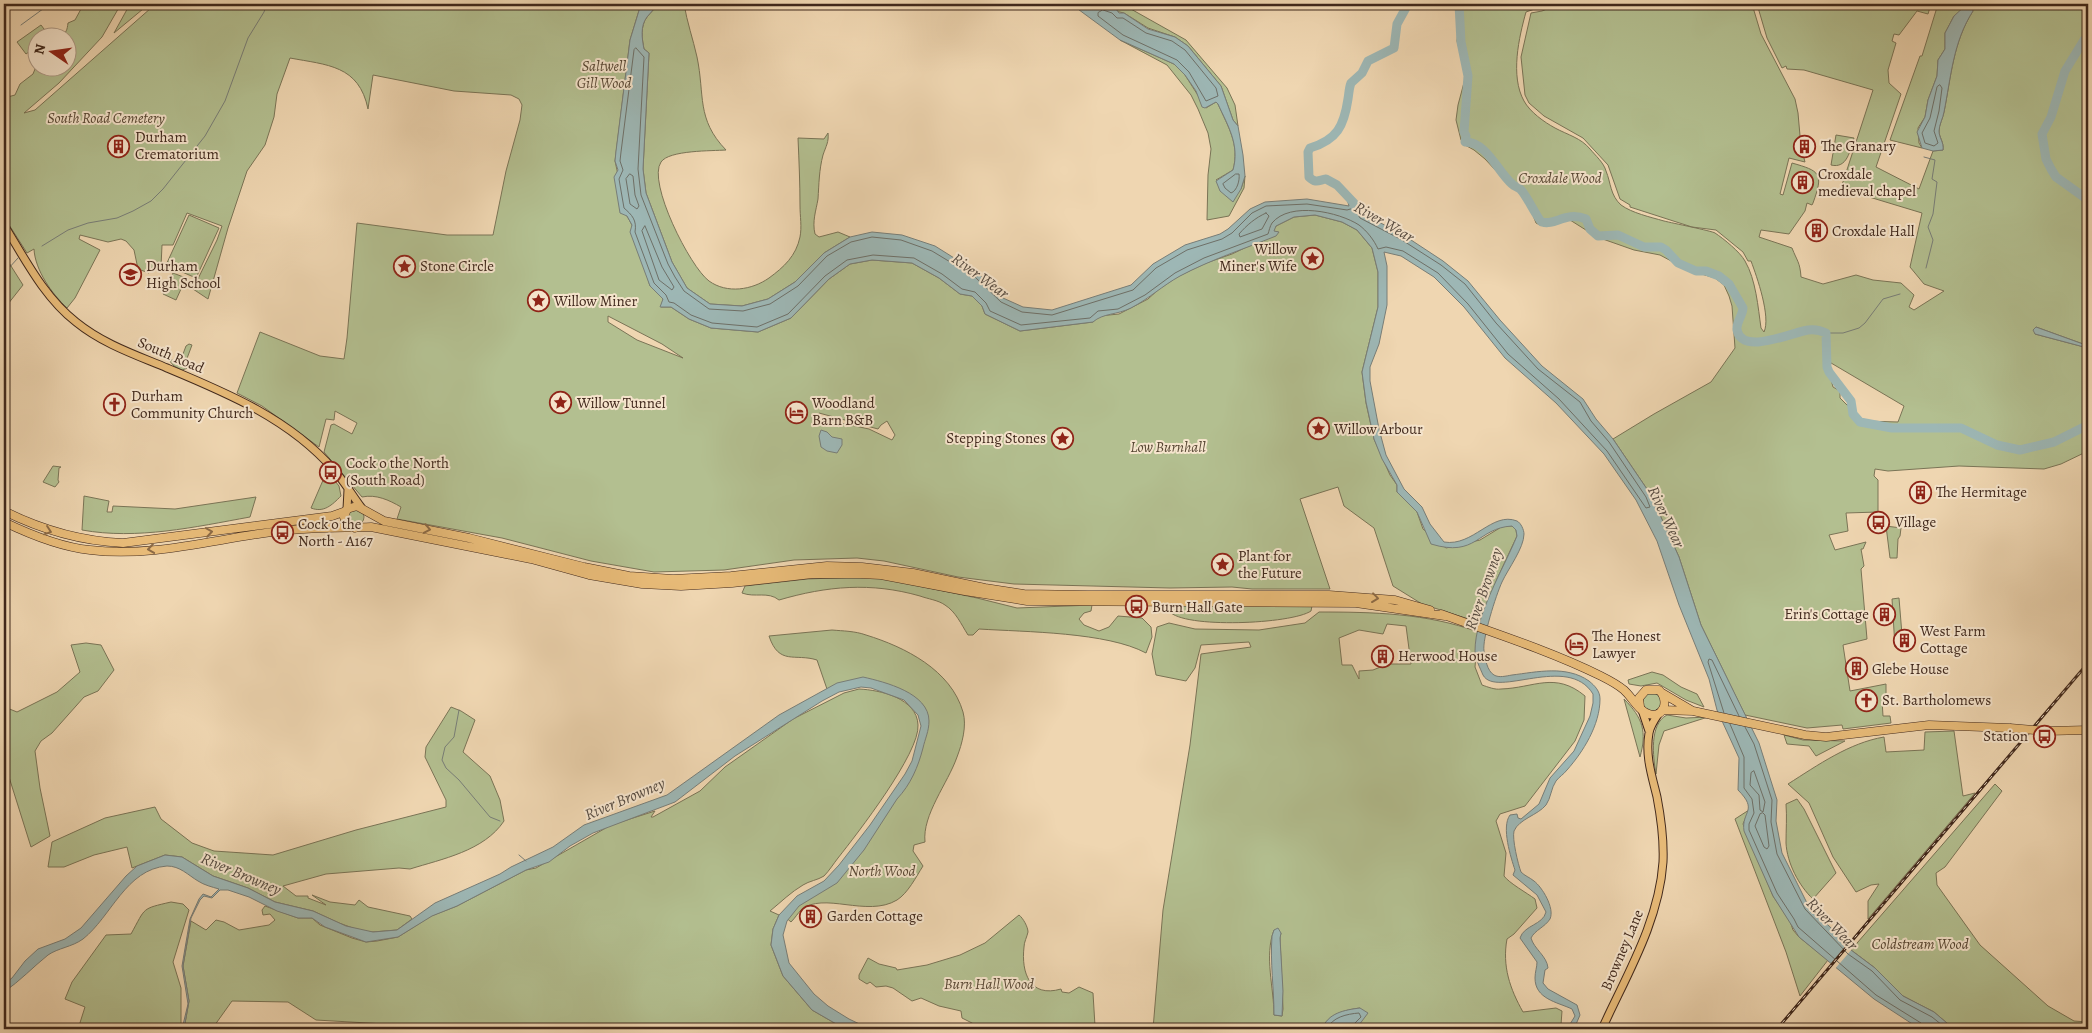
<svg xmlns="http://www.w3.org/2000/svg" width="2092" height="1033" viewBox="0 0 2092 1033" font-family="Alegreya,serif">
	<rect width="100%" height="100%" fill="#efd6b1"/>
	<filter id="stains"><feTurbulence type="fractalNoise" baseFrequency=".004" numOctaves="4"/><feColorMatrix values="0 0 0 0 .2 0 0 0 0 .09 0 0 0 0 .02 0 0 0 .5 -.17"/></filter>
	<radialGradient id="worn" r=".72"><stop offset=".6" stop-color="#630" stop-opacity="0"/><stop offset="1" stop-color="#630" stop-opacity=".3"/></radialGradient>
	<path fill="#b3bf90" stroke="#7a7456" fill-rule="evenodd" d="M72,4h49l-19,33 -43,46 -35,30 11,-3 116,-102 -3,-4h493l-11,36 -15,121 12,55 5,9 18,61 13,13 -2,8h10l18,12 22,9 47,4 33,-14 38,-39 21,-15 22,-4 40,3 27,15 21,16 12,2 10,10 3,8 35,17 73,-9 6,-6 20,-2 29,-15 11,-10 18,-12 29,-14 26,-9 46,-22 -5,-1 3,-5 18,-9 21,-2 27,7 15,8 15,18 6,24v35l-16,65 4,31 8,36 16,36 7,10v7l20,20 6,17 23,19 34,-8 23,-14h9l4,4 1,6 -20,43 -16,44 -59,-19 -29,-18 -19,-58 -30,-22 -6,-19 -38,12 30,90h-78l-20,-2 -62,1 -156,-4 -56,-7 -74,-16 -27,-3 -63,2 -70,10 -70,2 -63,-11 -89,-23 -105,-19 4,-12c-12,-7 -25,-13 -39,-10l-38,-45 7,-27 3,-1 18,10 5,-11 -22,-12 -1,9 -8,-1 -7,28 -57,-41 -25,-13 23,-61 60,24 24,3 3,-21 10,-115 90,12h46l13,-64 14,-51 2,-15 -3,-6 -8,-4 -57,-4 -81,-16 -5,34c-9,-44 -41,-44 -78,-51l-13,36 -3,23 -9,28 -18,26 -19,57 -20,71 -15,-10 24,-49 5,-14 -35,-13 -14,32h-11l-1,22 -4,-2 -8,8 -11,-4 -4,-19 -8,-9 -5,-2 -13,3 -28,-7 -1,4 21,11 -25,48 -8,10c-15,-14 -32,-38 -33,-59l-7,4 -23,-36v-119l11,-3 5,-11 13,-10 4,-10 1,4h30v-30l-8,-1c7,-5 7,-7 8,-14l7,-3 6,-11zM608,316l54,28 21,14 -46,-18 -29,-18zM819,413l59,16 3,-4 6,-4 8,14 -3,5 -23,-11 -51,-11z
		M130,4h14l-1,5 -29,24z
		M657,4h27c3,18 9,35 13,53 8,38 -1,62 29,93 -14,1 -57,0 -65,12 -14,20 29,105 48,119 18,13 43,9 60,-3 15,-11 27,-22 31,-41 2,-10 0,-21 0,-31 0,-23 -1,-45 -2,-68l26,1 4,-6c1,9 -2,13 -5,22 -4,15 -4,29 -5,44 -2,12 -6,22 -3,35l4,3 19,-5 12,5 -26,16 -29,29 -27,17 -26,7 -32,-2 -23,-16 -15,-26 -26,-69 -3,-24 6,-116 -5,-4c-2,-10 -4,-23 3,-32 4,-5 7,-7 10,-13z
		M1086,4h36l64,36 41,48 8,17 3,21 -5,-6 -12,-34 -33,-40 -13,-9 -27,-9 -24,-15z
		M1456,4h93l-23,8c-7,25 -16,64 -2,89 6,11 20,21 31,27 13,7 26,10 35,21 5,6 14,14 16,22 5,12 4,24 15,34 11,8 29,12 43,16 8,2 48,10 51,12 9,6 25,19 30,28 11,19 13,46 16,67l3,4c7,-15 -7,-55 -13,-71h-3l-5,-9 -27,-22 -24,-3 -62,-20v-2l-10,-6 -12,-34 -25,-27 -39,-22 -15,-13 -4,-8 -4,-38 10,-44 11,-2 17,-7h193l9,30 34,65 3,14 3,34 4,15 -16,-4 -9,36 3,1 9,-32c28,8 32,10 21,40l-1,2 -5,-2 -2,8 -16,23 -28,-4 -2,7 33,11c5,13 8,14 9,29l22,7 33,-9 17,5 28,3 13,12 -5,12 5,3 30,-19 -20,-7 -14,-17 12,-54 -66,-20 -14,-8 31,-95 -69,-20 -17,-1 -1,-3 -4,2 -15,-30 -10,-34h174l-3,10 -11,-3 -18,24 -5,-1 -2,7 4,2 -8,27 1,13 12,11 -25,73 43,22 14,-38 10,-1c1,-8 -4,-13 -4,-19 0,-6 4,-13 5,-19 7,-35 9,-70 29,-101l-19,5 -9,17v16l-7,11 -1,16 -9,24 -3,17 -7,11 1,15 3,5 -32,-8 30,-84h2l16,-52h150v31l-3,3 -1,8 4,-1v406l-27,13 -17,5 -85,-3 -71,5 -13,-2 -1,7 4,4v32l-32,1 2,18 -19,4 6,15 31,-8 -3,7h-2l3,17 -3,3 6,70 -24,6 7,46 36,-7v15l-4,1 1,16h7l1,7 -48,6 -1,-4 -35,3 -62,-13 -44,-90 -22,-68 -28,-62 -38,-56 41,-25 57,-32 24,-34 -3,-42 -3,-10 -5,-11 -9,-7 -27,-8 -28,-15 -26,-5 -37,-13 -27,-17h-9l-9,5h-12l-4,-2 -5,-13 -11,-18 -9,-5 -26,-28 -11,-9 -9,-5 -4,-5 -5,-20 2,-15 8,-30 -9,-34 2,-19zM2036,327l47,17 1,3 -49,-13zM1826,360l78,46 -6,16 -35,-1 -23,-23v-7l-7,-4z
		M41,25l9,12 -12,1 -1,8 -11,8 -9,-12z
		M1120,40l54,24 11,11 21,33 10,-6 2,2c10,23 22,40 15,66l-17,10 25,9 4,-13 -1,12 -15,28 -22,4 1,-45 3,-26 -3,-16 -10,-24 -7,-14 -24,-30z
		M1836,135l18,3c-4,13 -7,31 -23,27z
		M189,215l30,13 -23,50 -30,-13z
		M4,255l19,30 -19,24z
		M173,273l13,5 -10,22 -13,-6z
		M189,344l3,1 -6,16 3,3 -1,4 -6,2 -8,-4 -6,-7 12,3 6,-16z
		M53,466l8,1 -2,1 -1,12 1,2 -4,5 -12,-5z
		M327,471l12,15 2,10c-9,9 -17,17 -30,12z
		M84,496l25,5 -2,11h5l1,-6 62,3 81,-12 -6,20c-55,10 -113,23 -168,13z
		M348 517a8 8 0 1 1 16 0a8 8 0 1 1-16 0Z
		M1886,526l15,2 -1,8 -2,3 -1,19h-7z
		M860,577l21,1 96,20 40,10 75,-3 -1,6 -7,2 -5,6 5,6 15,6 10,-4 9,-11 24,2 9,9 1,10 -6,16c-39,-21 -120,-21 -167,-24l-6,6h-5c-7,-11 -12,-23 -23,-30 -7,-5 -17,-6 -25,-9 -49,-14 -93,-10 -141,4 -11,-9 -24,-2 -37,-7l3,-7 62,-7z
		M1899,598l4,49h-8l-3,-48z
		M1173,605l139,1 -1,5c-19,13 -128,18 -142,0v-4z
		M1319,612c53,0 108,1 159,20l-3,35 7,18c6,2 13,5 19,4 33,-1 54,-18 84,7l-1,24 -9,21 -50,65 -25,8 -4,7 10,32 -2,23c5,7 23,17 31,23l2,9 -23,26 -7,5c-5,27 3,50 16,73l33,-4 6,3 -1,14 -3,4h-202l4,-21c-15,2 -32,6 -38,21h-169l10,-119 27,-165 11,-91 50,-7 -2,-5 -48,3 -6,23 -9,13 -30,-6 -4,-21 5,-27 12,-4 26,6 64,1 46,-7zM1387,624l19,2 5,38h-23l-15,6 -14,1v8l-7,-14h-10l-3,-27 20,-8 24,4zM1274,930l7,3 -1,5 3,71 -1,7 -8,-1c0,-27 -10,-59 0,-85z
		M832,630c11,1 23,1 34,5 39,12 85,35 97,77 4,14 -1,32 -6,45 -9,26 -35,58 -32,85l-11,3 -1,6 10,15c-7,11 -15,27 -26,34 -30,18 -74,-9 -96,10 -3,3 -6,8 -10,12l-7,-6 8,-10 32,-19 85,-111 15,-47 -10,-26 -44,-20 -42,9 -11,-32c-22,-7 -38,6 -48,-24z
		M86,643l15,2 13,25 -16,21 -14,6 -32,36 -11,8 -6,10 5,37 10,48 -19,11 -22,-70 -5,-7v-66l3,4 10,4 40,-20 23,-20 -9,-27z
		M1652,672l11,3 18,12 16,7 7,13 -18,-7 -29,-17 -16,3 -12,-2 -1,-4z
		M859,689c21,1 58,9 59,36 2,28 -61,109 -80,133 -4,5 -9,13 -14,18 -6,4 -15,5 -21,9 -12,7 -22,17 -33,26l9,4 -6,14 -2,16 12,31 29,34 33,19h-455l-5,-5 -69,-4 -28,-18 -56,-1 -20,28h-28l5,-28 -6,-35 8,-45 15,9 10,-10 8,2 15,8 30,-5 6,-5 -5,-6 -7,1 -1,-5 3,-4 33,12h14l8,7 32,13 14,4 11,-1 21,-4 33,-21 26,-10 69,-36 10,-2 75,-43 44,-14 -4,6h2l47,-26 25,-24 68,-48 51,-26z
		M1643 702a9 9 0 1 1 18 0a9 9 0 1 1-18 0Z
		M1624,699c19,19 23,33 16,58z
		M451,707l10,4 14,9 -12,32 27,24 10,24 4,21c-20,30 -62,38 -94,48l-11,-1 -73,6 -43,12 13,10h12v2l18,7 -14,-10 18,7 25,3 4,-5 9,7 42,9 2,3 -15,11 -24,2 -12,-1 -22,-8 -26,-12 -38,-9 -27,-14 -35,-12 -31,-19 -17,-2 -33,13 -5,-21 -33,8 -30,12h-16l4,-25 53,-24 50,-11 6,12 31,24 22,8 59,4 83,-25 90,-23v-7l-21,-43 1,-10z
		M1667,715l19,3 22,-1 -44,14 -5,14 -3,29c-3,-17 -7,-50 11,-59z
		M1954,731l9,65 12,-3 -107,126v-18l11,-17 -8,1 -15,7 -23,-35 -24,-54 -21,-19c30,-19 61,-41 96,-47l2,15 38,-2 1,-18z
		M1784,735l19,5 42,1 -29,15 -7,-10 -22,-2z
		M1995,784l7,7 -57,76 -9,6 1,12 43,60 68,61 26,15 14,1v7h-134l-20,-17 -31,-16 -28,-28 -24,-18z
		M1797,799l7,10 32,64 -23,26c-14,-13 -26,-36 -27,-56 0,-13 1,-26 0,-39z
		M1749,810l-6,14 30,72 17,25 3,9 6,7 29,23 -28,36 -14,-44 -51,-133z
		M171,902l12,2 6,6 -16,52 8,26v41h-103l7,-22 -20,-8 7,-17 34,-47 25,-1c15,-27 10,-25 40,-32z
		M1019,915c4,3 9,12 9,17 -1,5 -4,10 -4,15 -3,26 6,51 37,42l1,3 7,1 10,-6 14,6 2,33 3,3h-118l-8,-6 -10,-5 -1,-7 -22,-5 -18,-8 -9,3 -19,-13 -7,-2 -10,1 -6,-5 -3,2 -8,-5v-4l9,-17 11,6 17,4 1,2 30,-5 33,-10 25,-12z"/>
	<path fill="#9db7b5" stroke="#787e78" d="M641,4h16c-3,6 -6,8 -10,13 -7,9 -5,22 -3,32l5,4 -6,116 3,24 26,69 7,12 8,14 23,16 32,2 26,-7 27,-17 29,-29 26,-16 22,-5 30,3 33,11 43,27 25,25 20,9 29,3 79,-25 22,-21 32,-19 35,-11 8,-5 22,-20 15,-7 42,-3 42,7 -2,-7 6,-1 8,9 1,6 43,23 38,25 25,20 32,39 42,46 41,33 13,20 17,20 38,56 28,62 22,68 58,118 18,57 -1,21 6,32 27,54 38,36 4,7 24,18 28,28 31,16 20,17h-34l-46,-30 -75,-62 -26,-41 -29,-65c-3,-20 15,-20 -6,-41l1,-32 -22,-48 -8,-31 -30,-74 -22,-64 -21,-41 -32,-46 -48,-51 -51,-45 -41,-51 -30,-30 -33,-21 -17,-4 3,14v39l-8,39 -9,23v14l9,48 7,26 18,34 18,18 8,17 14,18c29,5 48,-31 73,-21 4,2 7,9 7,13 0,14 -16,35 -22,48 -6,13 -20,57 -18,69 1,7 3,20 10,24 5,3 12,1 18,0 25,-3 54,-10 77,6 6,5 11,10 11,18 0,26 -17,53 -33,71 -3,4 -8,7 -11,11 -5,7 -5,17 -10,24 -8,10 -27,14 -32,26 -2,8 4,33 7,41 4,4 8,5 13,9 8,6 21,27 16,38 -5,8 -15,11 -19,19 3,11 16,18 17,30l-3,2 -2,13 5,6 29,16 3,10 -6,14h-7l8,-13 -3,-7c-15,-7 -37,-10 -37,-31 0,-6 2,-11 2,-16l-17,-24c4,-13 23,-13 26,-26l-9,-17 -24,-20 2,-5c-4,-12 -14,-43 -5,-55l7,-1 1,4 3,1 18,-15 11,-26 24,-27 16,-35 3,-13v-9c-25,-41 -97,5 -110,-19 -3,-7 -8,-17 -8,-24 0,-36 28,-81 42,-115l-1,-6 -4,-4c-35,2 -35,32 -81,18l-14,-32 -20,-20v-7l-15,-26 -8,-20 -8,-37 -4,-30 16,-65v-35l-6,-24 -15,-18 -15,-8 -27,-7 -21,2 -18,9 -2,5 5,1 -3,4c-32,13 -66,24 -96,40 -18,10 -30,22 -49,32 -14,7 -28,5 -38,14l-73,9 -35,-17 -3,-8 -10,-10 -12,-2 -21,-16 -27,-15 -40,-3 -22,4 -21,15 -38,39 -33,14 -47,-4 -22,-9 -18,-12h-11l3,-8 -13,-13 -20,-54 2,-7 -5,-9 -7,-3 -6,-36 4,-7 -3,-9 1,-10 14,-111z
		M1071,4h15l11,4 5,-3 14,4 3,4h5l24,16 27,8 13,9 33,40 12,34 5,6 5,29 2,21 -4,13 -8,13 -13,-11 -4,-10 17,-11c7,-25 -5,-44 -15,-66l-2,-2 -11,6 -3,-1 -6,-16 -11,-16 -11,-11 -54,-24z
		M1966,5l7,1v5c-20,31 -22,66 -29,101 -1,6 -5,13 -5,19 0,7 5,11 4,19l-10,1 -11,-3 -5,-16 8,-15 3,-17 9,-24 1,-16 7,-11v-16l9,-17z
		M2036,327l47,17 1,3 -49,-13 -2,-4z
		M821,430l6,2 5,5 10,2v6l-5,8 -10,-2 -6,-4 -2,-11z
		M863,677c22,5 66,16 66,44 0,10 -4,18 -6,27 -5,19 -12,36 -26,51l-33,51 -27,33 -38,23 -12,15 -4,14 6,28 25,31 14,12 21,13 21,10h-25l-33,-19 -29,-34 -12,-31 2,-16 6,-14 18,-19 27,-15 15,-16 31,-40 35,-51 7,-13 9,-35 -3,-11 -14,-15 -33,-12 -10,-1 -22,5 -17,9 -87,55 -60,46 -82,31 -23,13 -21,16 -23,8 -69,36 -25,10 -34,21 -32,5 -41,-15 -13,-9h-14l-21,-7 -28,-14 -21,-7h-8l-8,8 -8,-2 -4,4 -9,18 -8,48 6,35 -5,28h-2l6,-25 -6,-38 8,-47 9,-20 4,-5 8,3 8,-8c-7,-2 -15,-4 -21,-8 -10,-6 -18,-15 -31,-15 -41,3 -56,51 -84,73 -11,8 -25,9 -35,16 -15,12 -28,26 -44,37v-8l8,-6 13,-17 13,-12 27,-10 16,-11 45,-52 11,-10 28,-11 17,2 31,19 35,12 27,14 38,9 33,15 27,6 24,-2 38,-27 65,-29 11,-7 42,-20 31,-22 83,-30 112,-80 58,-32z
		M1278,928l3,5 -1,5 3,53 -1,25 -8,-1c0,-27 -4,-52 -2,-79l2,-6z
		M1360,1008l8,5 -12,16h-34c6,-16 22,-19 38,-21z"/>
	<path fill="#efd6b1" d="M1849,942l4,6 -19,22 -4,-5z"/>
	<g fill="none" stroke-linecap="round" stroke-linejoin="round">
		<path stroke="#6e7068" stroke-width="1" d="M1103,10l9,3 5,5h6l23,15 26,8 13,9 31,38 2,8 -12,5 -17,-29 -12,-12 -54,-25 -25,-19v-3z
			M636,48l8,9 -6,112 3,26 27,69 7,13 9,14 25,18 34,2 27,-7 28,-18 29,-30 24,-14 21,-5 29,3 31,11 43,26 26,25 21,10 30,3 81,-25 23,-22 31,-18 35,-11 10,-6 20,-20 14,-7 41,-2 40,6 7,-2 6,10 42,22 39,25 24,19 31,39 42,46 42,33 11,19 18,21 37,55 4,10 -4,1 -39,-57 -48,-52 -51,-45 -40,-50 -30,-31 -35,-22 -17,-4 -8,2c-4,-9 -11,-18 -19,-24 -20,-13 -69,-24 -87,-2 -2,3 -3,8 -4,11l-64,24 -29,15 -30,22 -27,14 -20,2 -8,7 -69,7 -31,-14 -4,-8 -11,-11 -13,-3 -20,-15 -28,-16 -41,-3 -26,5 -22,16 -37,38 -31,13 -45,-4 -21,-8 -17,-12 -5,-1 -3,-7 -12,-12 -19,-51c2,-12 -3,-17 -11,-24l-5,-29 4,-9 -3,-9 1,-9 13,-102z
			M1940,85l2,3 -3,23 -5,20 4,12 -4,3 -9,-3 -3,-10 8,-15 7,-31z
			M630,174l3,2 2,19 4,11 -2,3 -7,-5 -4,-25z
			M1236,174h3c1,6 -2,17 -8,19l-6,-5 -2,-4z
			M1266,213l3,3 -7,13 -22,8 -1,-3c8,-9 16,-16 27,-21z
			M645,226l17,41 12,20 -2,3 -13,-10 -17,-49z
			M1724,713l-16,-51 1,-3 3,1 27,56
			M1730,724l14,33v31l8,11 2,14 -5,11v6l28,63 17,26 4,8 78,68 45,28 2,6
			M1745,727l9,17 18,56 -1,22 6,32 28,55 43,45 24,17 28,29 32,17 15,12
			M1754,771l11,31 -2,10 -3,-2 -1,-15 -9,-10 1,-12z
			M1763,813l2,2 4,31 -2,3 -3,-2 -9,-21 5,-12z
			M1327,1029c5,-12 20,-15 32,-16l2,4 -7,7 -1,5"/>
		<path stroke="#787e78" stroke-width="1" d="M1990,8l4,-4
			M21,25l26,-19
			M1924,157l11,3 -3,19 5,3 -4,32 -5,13 5,13 -7,28
			M42,246l26,-16 20,-7 29,-5 16,-7 18,-10 12,-12 42,-53 20,-35 23,-63 16,-26 3,-8
			M4,279l4,-10 10,-11
			M1826,333h17l16,-5 6,-5 18,-24 17,-5
			M459,710l-5,27 -9,10 -3,13 4,8 13,12 31,37 10,4
			M519,855l7,6"/>
		<path stroke="#9db7b5" stroke-width="9" d="M1459,4l2,38 7,34 -4,56 2,4 -1,6c22,0 32,29 47,42 3,3 7,3 9,6 6,6 17,30 21,32 13,4 24,-11 44,-3l4,10 8,7 20,-1 26,12h17l5,3 12,13 18,8h10l13,5 10,8 14,24c0,7 -7,14 -6,22 5,26 56,2 71,0 7,-1 12,0 18,3l1,34 2,5 22,29 2,13 7,8 32,6h69l36,17 23,5 34,-8 34,-17
			M2088,37l-4,3 -19,31 -14,46 -9,17 4,25 5,10 5,8 32,23
			M1355,207l-1,-4 -17,-18 -11,-6c-7,1 -10,5 -17,-2l-1,-25 2,-4c27,-8 34,-22 38,-49 1,-6 1,-11 3,-16l11,-10 6,-12 26,-13 3,-24 11,-20"/>
		<defs>
			<path id="major" d="M4,225c21,34 40,72 72,97 27,22 60,33 91,46 60,25 123,51 167,102 10,11 18,25 27,37
				M347,509l1,-19
				M1642,710l7,21
				M1602,1029c24,-53 57,-107 61,-167 1,-22 -2,-44 -6,-65 -5,-21 -12,-41 -8,-64 1,-7 6,-14 10,-20"/>
			<path id="highway" d="M4,511c38,19 75,30 119,32l209,-27 14,-5
				M4,522c27,13 56,25 86,28 63,8 128,-12 190,-19 31,-4 61,-3 91,-4l160,32 58,16 53,9 39,2 51,-3 80,-9h48l21,1 84,16 62,10 329,2 89,13
				M355,528l-9,-5 -2,-6 3,-8 10,-3 27,15 85,17 115,29 45,9 44,3 58,-3 96,-10 35,1 51,6 72,15 39,6 63,1h242l66,5 35,10
				M1441,614c53,19 109,37 160,62 8,4 17,9 23,14 8,7 15,22 25,24 16,5 20,-15 10,-24h-13l-7,8 1,9
				M1662,693l29,17
				M1662,710l31,1 112,24 21,2 103,-12 81,3
				M2047,731l41,-1"/>
		</defs>
		<use href="#major" stroke="#40281c" stroke-width="9"/>
		<use href="#highway" stroke="#40281c" stroke-width="9"/>
		<use href="#major" stroke="#e8bb78" stroke-width="7"/>
		<use href="#highway" stroke="#e8bb78" stroke-width="8"/>
		<defs>
			<path id="rail" d="M1777,1029l311,-366"/>
		</defs>
		<use href="#rail" stroke="#40281c" stroke-width="3"/>
		<use href="#rail" stroke="#f5e4cc" stroke-width="1" stroke-dasharray="4" stroke-linecap="butt"/>
		<defs>
			<path id="highway-bridge" d="M2010,728l37,3"/>
		</defs>
		<use href="#highway-bridge" stroke="#40281c" stroke-width="9" stroke-linecap="butt"/>
		<use href="#highway-bridge" stroke="#e8bb78" stroke-width="8"/>
	</g>
	<defs><path id="oneway-chevron" d="M-2-3.5L2.5 0L-2 3.5" fill="none" stroke-width="1.6" stroke-linecap="round" stroke-linejoin="round" transform="scale(1.25)"/></defs>
	<g stroke="#8c6a45">
		<use href="#oneway-chevron" transform="translate(427 529) rotate(11)"/>
		<use href="#oneway-chevron" transform="translate(48 531) rotate(19)"/>
		<use href="#oneway-chevron" transform="translate(209 532) rotate(-8)"/>
		<use href="#oneway-chevron" transform="translate(151 549) rotate(172)"/>
		<use href="#oneway-chevron" transform="translate(1375 598) rotate(7)"/>
	</g>
	<defs>
		<symbol id="building-ring" viewBox="-11 -11 22 22"><circle r="9.5" fill="#f5e4cc" stroke="#8f2418" stroke-width="1.5"/><path d="M-4-6H4V6H1V3H-1V6H-4ZM-2.5-4.3h1.7v1.8h-1.7ZM.8-4.3h1.7v1.8H.8ZM-2.5-1h1.7V.8h-1.7ZM.8-1h1.7V.8H.8Z" fill="#8f2418"/></symbol>
		<symbol id="sight-ring" viewBox="-11 -11 22 22"><circle r="9.5" fill="#f5e4cc" stroke="#8f2418" stroke-width="1.5"/><path d="M0-6L1.8-2.2L6-1.7L2.9 1.2L3.7 5.4L0 3.3L-3.7 5.4L-2.9 1.2L-6-1.7L-1.8-2.2Z" fill="#8f2418"/></symbol>
		<symbol id="school-ring" viewBox="-11 -11 22 22"><circle r="9.5" fill="#f5e4cc" stroke="#8f2418" stroke-width="1.5"/><path d="M0-5L7-2L0 1L-7-2ZM-4 1L0 2.5L4 1V4Q0 6-4 4Z" fill="#8f2418"/></symbol>
		<symbol id="church-ring" viewBox="-11 -11 22 22"><circle r="9.5" fill="#f5e4cc" stroke="#8f2418" stroke-width="1.5"/><path d="M-1.2-6h2.4v3.5h3.3v2.4h-3.3V6h-2.4V-.1h-3.3v-2.4h3.3Z" fill="#8f2418"/></symbol>
		<symbol id="hotel-ring" viewBox="-11 -11 22 22"><circle r="9.5" fill="#f5e4cc" stroke="#8f2418" stroke-width="1.5"/><path d="M-6-4.5h1.5V1H6V5H4.5V3h-9V5H-6ZM-4 0a1.8 1.8 0 1 1 3.6 0ZM.5 0V-2.5h3Q6-2.5 6 0Z" fill="#8f2418"/></symbol>
		<symbol id="bus-ring" viewBox="-11 -11 22 22"><circle r="9.5" fill="#f5e4cc" stroke="#8f2418" stroke-width="1.5"/><path d="M-5-6H5V4H4V6H2V4H-2V6H-4V4H-5ZM-3.5-4V0h7V-4ZM-3.5 1.2v1.5H-2V1.2ZM2 1.2v1.5H3.5V1.2Z" fill="#8f2418"/></symbol>
	</defs>
	<g fill-rule="evenodd">
		<use href="#building-ring" x="106" y="134" width="25" height="25"/>
		<use href="#building-ring" x="1792" y="134" width="25" height="25"/>
		<use href="#building-ring" x="1790" y="170" width="25" height="25"/>
		<use href="#building-ring" x="1804" y="218" width="25" height="25"/>
		<use href="#sight-ring" x="1300" y="246" width="25" height="25"/>
		<use href="#sight-ring" x="392" y="254" width="25" height="25"/>
		<use href="#school-ring" x="118" y="262" width="25" height="25"/>
		<use href="#sight-ring" x="526" y="288" width="25" height="25"/>
		<use href="#sight-ring" x="548" y="390" width="25" height="25"/>
		<use href="#church-ring" x="102" y="392" width="25" height="25"/>
		<use href="#hotel-ring" x="784" y="400" width="25" height="25"/>
		<use href="#sight-ring" x="1306" y="416" width="25" height="25"/>
		<use href="#sight-ring" x="1050" y="426" width="25" height="25"/>
		<use href="#bus-ring" x="318" y="460" width="25" height="25"/>
		<use href="#building-ring" x="1908" y="480" width="25" height="25"/>
		<use href="#bus-ring" x="1866" y="510" width="25" height="25"/>
		<use href="#bus-ring" x="270" y="520" width="25" height="25"/>
		<use href="#sight-ring" x="1210" y="552" width="25" height="25"/>
		<use href="#bus-ring" x="1124" y="594" width="25" height="25"/>
		<use href="#building-ring" x="1872" y="602" width="25" height="25"/>
		<use href="#building-ring" x="1892" y="628" width="25" height="25"/>
		<use href="#hotel-ring" x="1564" y="632" width="25" height="25"/>
		<use href="#building-ring" x="1370" y="644" width="25" height="25"/>
		<use href="#building-ring" x="1844" y="656" width="25" height="25"/>
		<use href="#church-ring" x="1854" y="688" width="25" height="25"/>
		<use href="#bus-ring" x="2032" y="724" width="25" height="25"/>
		<use href="#building-ring" x="798" y="904" width="25" height="25"/>
	</g>
	<g text-anchor="middle" dominant-baseline="central" stroke-width="4" stroke-linejoin="round" paint-order="stroke">
		<g font-size="15" font-style="italic" fill="#574633" stroke="#f5e4cc">
			<text x="604" y="66">Saltwell<tspan x="604" dy="17">Gill Wood</tspan></text>
			<text x="106" y="118">South Road Cemetery</text>
			<text x="1560" y="178">Croxdale Wood</text>
			<text x="1168" y="447">Low Burnhall</text>
			<text x="882" y="871">North Wood</text>
			<text x="1920" y="944">Coldstream Wood</text>
			<text x="989" y="984">Burn Hall Wood</text>
		</g>
		<g font-size="15" fill="#40281c" stroke="#f5e4cc" text-anchor="start">
			<text x="135" y="137">Durham<tspan x="135" dy="17">Crematorium</tspan></text>
			<text x="1821" y="146">The Granary</text>
			<text x="1818" y="174">Croxdale<tspan x="1818" dy="17">medieval chapel</tspan></text>
			<text x="1832" y="231">Croxdale Hall</text>
			<text x="1297" y="249" text-anchor="end">Willow<tspan x="1297" dy="17">Miner's Wife</tspan></text>
			<text x="146" y="266">Durham<tspan x="146" dy="17">High School</tspan></text>
			<text x="420" y="266">Stone Circle</text>
			<text x="554" y="301">Willow Miner</text>
			<text x="131" y="396">Durham<tspan x="131" dy="17">Community Church</tspan></text>
			<text x="577" y="403">Willow Tunnel</text>
			<text x="812" y="403">Woodland<tspan x="812" dy="17">Barn B&amp;B</tspan></text>
			<text x="1334" y="429">Willow Arbour</text>
			<text x="1046" y="438" text-anchor="end">Stepping Stones</text>
			<text x="346" y="463">Cock o the North<tspan x="346" dy="17">(South Road)</tspan></text>
			<text x="1936" y="492">The Hermitage</text>
			<text x="1895" y="522">Village</text>
			<text x="298" y="524">Cock o the<tspan x="298" dy="17">North - A167</tspan></text>
			<text x="1238" y="556">Plant for<tspan x="1238" dy="17">the Future</tspan></text>
			<text x="1152" y="607">Burn Hall Gate</text>
			<text x="1869" y="614" text-anchor="end">Erin's Cottage</text>
			<text x="1920" y="631">West Farm<tspan x="1920" dy="17">Cottage</tspan></text>
			<text x="1592" y="636">The Honest<tspan x="1592" dy="17">Lawyer</tspan></text>
			<text x="1398" y="656">Herwood House</text>
			<text x="1872" y="669">Glebe House</text>
			<text x="1882" y="700">St. Bartholomews</text>
			<text x="2028" y="736" text-anchor="end">Station</text>
			<text x="827" y="916">Garden Cottage</text>
		</g>
		<g font-size="15" fill="#40281c" stroke="#f5e4cc">
			<text transform="translate(171 355) rotate(23)">South Road</text>
			<text transform="translate(1622 950) rotate(-67)">Browney Lane</text>
		</g>
		<g font-size="16" font-style="italic" fill="#574c42" stroke="#f5e4cc">
			<text transform="translate(1384 222) rotate(30)">River Wear</text>
			<text transform="translate(980 276) rotate(36)">River Wear</text>
			<text transform="translate(1666 517) rotate(65)">River Wear</text>
			<text transform="translate(1484 589) rotate(-71)">River Browney</text>
			<text transform="translate(625 799) rotate(-23)">River Browney</text>
			<text transform="translate(241 874) rotate(23)">River Browney</text>
			<text transform="translate(1832 924) rotate(46)">River Wear</text>
		</g>
	</g>
	<rect width="2092" height="1033" fill="none" stroke="#efd6b1" stroke-width="20"/>
	<rect x="5" y="5" width="2082" height="1023" fill="none" stroke="#40281c" stroke-width="2.5"/>
	<rect x="10" y="10" width="2072" height="1013" fill="none" stroke="#40281c"/>
	<g transform="translate(52 52) rotate(283)"><circle r="24" fill="#f5e4cc" stroke="#ad9986"/>
	<path d="M0-4L9 19L0 12L-9 19Z" fill="#8f2418"/>
	<text y="-8" font-size="14" font-weight="bold" text-anchor="middle" fill="#40281c">N</text>
	</g>
	<rect width="100%" height="100%" filter="url(#stains)"/>
	<rect width="100%" height="100%" fill="url(#worn)"/>
</svg>
